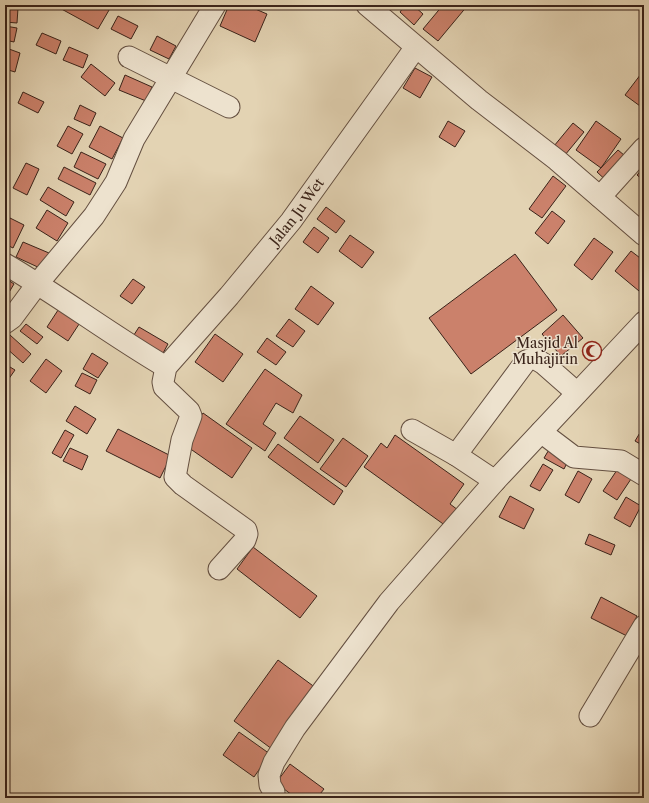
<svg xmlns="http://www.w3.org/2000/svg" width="649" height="803" viewBox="0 0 649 803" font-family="'Libre Caslon Text',serif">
	<rect width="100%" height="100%" fill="#e3d3b3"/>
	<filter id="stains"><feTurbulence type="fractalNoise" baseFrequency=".005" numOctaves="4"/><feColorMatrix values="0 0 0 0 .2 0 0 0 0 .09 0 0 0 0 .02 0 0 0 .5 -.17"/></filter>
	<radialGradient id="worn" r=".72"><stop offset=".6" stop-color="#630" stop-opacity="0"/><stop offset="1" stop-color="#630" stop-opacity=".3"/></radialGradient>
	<path fill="#cb816b" stroke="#3a231a" d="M57,5h55l-14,24 -42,-23z
		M229,5h17l21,9 -12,28 -35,-16z
		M405,5h8l10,9 -9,11 -14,-13z
		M443,5h25l-30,36 -15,-12z
		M5,7l13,1 -1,15 -12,-1z
		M118,16l20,10 -7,13 -20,-10z
		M5,26l12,2 -3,14 -9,-2z
		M42,33l19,8 -5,13 -20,-9z
		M157,36l19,10 -7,13 -19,-9z
		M69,47l19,8 -5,13 -20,-8z
		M9,49l11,4 -5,19 -10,-3v-5z
		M91,64l24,19 -10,13 -24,-19z
		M415,68l17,9 -12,21 -17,-10z
		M644,70v31l-4,5 -15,-11z
		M125,75l27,12 -6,14 -27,-11z
		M23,92l21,10 -6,11 -20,-10z
		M80,105l16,8 -6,13 -16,-7z
		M448,121l17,10 -10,16 -16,-10z
		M596,121l25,18 -20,29 -25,-18z
		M573,123l11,9 -19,23 -11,-9z
		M68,126l15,8 -11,20 -15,-8z
		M100,126l23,12 -11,21 -23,-12z
		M618,150l13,11 -21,23 -13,-12z
		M81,152l25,12 -8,15 -24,-12z
		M26,163l13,6 -12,26 -14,-7z
		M64,167l32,16 -6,12 -32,-16z
		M644,167v14l-7,-6z
		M553,176l13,10 -24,32 -13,-9z
		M48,187l26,15 -8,14 -26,-16z
		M326,207l19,14 -9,12 -19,-14z
		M47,210l21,13 -11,18 -21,-13z
		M552,211l13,10 -17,23 -13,-11z
		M10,218l14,7 -11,23 -8,-4v-15z
		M314,227l15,11 -11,15 -15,-11z
		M350,235l24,17 -12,16 -23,-17z
		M594,238l19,14 -21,28 -18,-15z
		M23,242l26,11 -7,16 -26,-12z
		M631,251l13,10v24l-5,6 -24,-20z
		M515,254l42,56 -86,64 -42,-56z
		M5,278l9,6 -9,15z
		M133,279l12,8 -13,17 -12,-8z
		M311,286l23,17 -16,22 -23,-16z
		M62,304l21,14 -15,23 -21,-14z
		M563,315l20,23 -22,18 -19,-22z
		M289,319l16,12 -12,16 -17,-11z
		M26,324l17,13 -6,7 -17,-13z
		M139,327l29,17 -6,11 -30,-17z
		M215,334l28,20 -20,28 -28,-20z
		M10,335l21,19 -8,9 -18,-16v-6z
		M267,338l19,14 -10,13 -19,-13z
		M92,353l16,10 -10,15 -15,-9z
		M46,359l16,12 -16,22 -16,-12z
		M5,364l10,6 -7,10 -3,-2z
		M265,369l37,26 -9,18 -17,-10 -13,21 13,9 -11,18 -39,-27z
		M82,373l15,7 -7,14 -15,-8z
		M75,406l21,13 -9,15 -21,-13z
		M203,413l49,35 -20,30 -50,-35z
		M300,416l34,24 -16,23 -34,-25z
		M644,426v20l-9,-5z
		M118,429l53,27 -11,22 -54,-27z
		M65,430l9,5 -13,23 -9,-5z
		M395,435l69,49 -14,20 8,6 -12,16 -82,-59 17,-24 6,5z
		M343,438l25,18 -22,31 -26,-18z
		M278,444l65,47 -9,14 -66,-48z
		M70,448l18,8 -6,14 -19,-9z
		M550,448l19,11 -5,10 -20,-11z
		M543,464l10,6 -13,21 -10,-5z
		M617,470l14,9 -14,21 -14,-9z
		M578,471l14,8 -13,24 -14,-8z
		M510,496l24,13 -10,20 -25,-12z
		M626,497l15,9 -11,21 -16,-9z
		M589,534l26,11 -4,10 -26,-11z
		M253,547l64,49 -17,22 -63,-49z
		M601,597l36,19 -10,20 -36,-18z
		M278,660l42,31 -44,61 -42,-31z
		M239,732l31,22 -16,23 -31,-22z
		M290,764l34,25 -7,9h-21l-20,-15z
		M644,788v10h-2l-3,-2z"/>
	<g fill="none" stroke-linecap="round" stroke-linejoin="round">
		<defs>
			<g id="minor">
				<path d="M367,5l112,95 78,60 87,75"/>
				<path d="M129,57l100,50"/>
				<path d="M600,197l44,-49"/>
				<path d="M5,264c55,32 106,71 161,103"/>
				<path d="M5,323l7,-5 26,-35 56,-67 22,-34 18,-43 81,-134"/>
				<path d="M412,430l44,25 39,26"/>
				<path d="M541,432l33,25 47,4 23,14"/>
				<path d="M456,455l70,-94 8,-3 10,6 33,29"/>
				<path id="s1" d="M219,569l26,-29 2,-6 -1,-4 -63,-45 -8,-8 7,-37 9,-24 -2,-5 -25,-24 -1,-5 3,-15 63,-71 62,-75 125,-174"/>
				<path d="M590,716l54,-90"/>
				<path d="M274,792l-4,-7 -1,-10 5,-13 21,-34 94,-126 106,-121 149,-159"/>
			</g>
		</defs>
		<use href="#minor" stroke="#644f40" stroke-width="23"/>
		<use href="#minor" stroke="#ede2ce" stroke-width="21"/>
	</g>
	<defs>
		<symbol id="mosque-ring" viewBox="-11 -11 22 22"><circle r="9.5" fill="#ede2ce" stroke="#8f2418" stroke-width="1.5"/><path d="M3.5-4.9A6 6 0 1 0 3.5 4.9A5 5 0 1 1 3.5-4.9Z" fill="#8f2418"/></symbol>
	</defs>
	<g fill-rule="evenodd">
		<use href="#mosque-ring" x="581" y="340" width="22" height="22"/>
	</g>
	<g text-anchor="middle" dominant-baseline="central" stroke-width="3" stroke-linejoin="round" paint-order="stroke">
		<g font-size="14" fill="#3a231a" stroke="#ede2ce">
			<text stroke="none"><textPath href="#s1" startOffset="465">Jalan Ju Wet</textPath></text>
		</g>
		<g font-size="14" fill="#3a231a" stroke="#ede2ce" text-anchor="end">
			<text x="578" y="343">Masjid Al<tspan x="578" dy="16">Muhajirin</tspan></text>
		</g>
	</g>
	<rect width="649" height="803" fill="none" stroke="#e3d3b3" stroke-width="20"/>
	<rect x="6" y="6" width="637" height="791" fill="none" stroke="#3a231a" stroke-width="2"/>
	<rect x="10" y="10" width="629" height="783" fill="none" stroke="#3a231a"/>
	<rect width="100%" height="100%" filter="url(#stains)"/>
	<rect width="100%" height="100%" fill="url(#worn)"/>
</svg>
